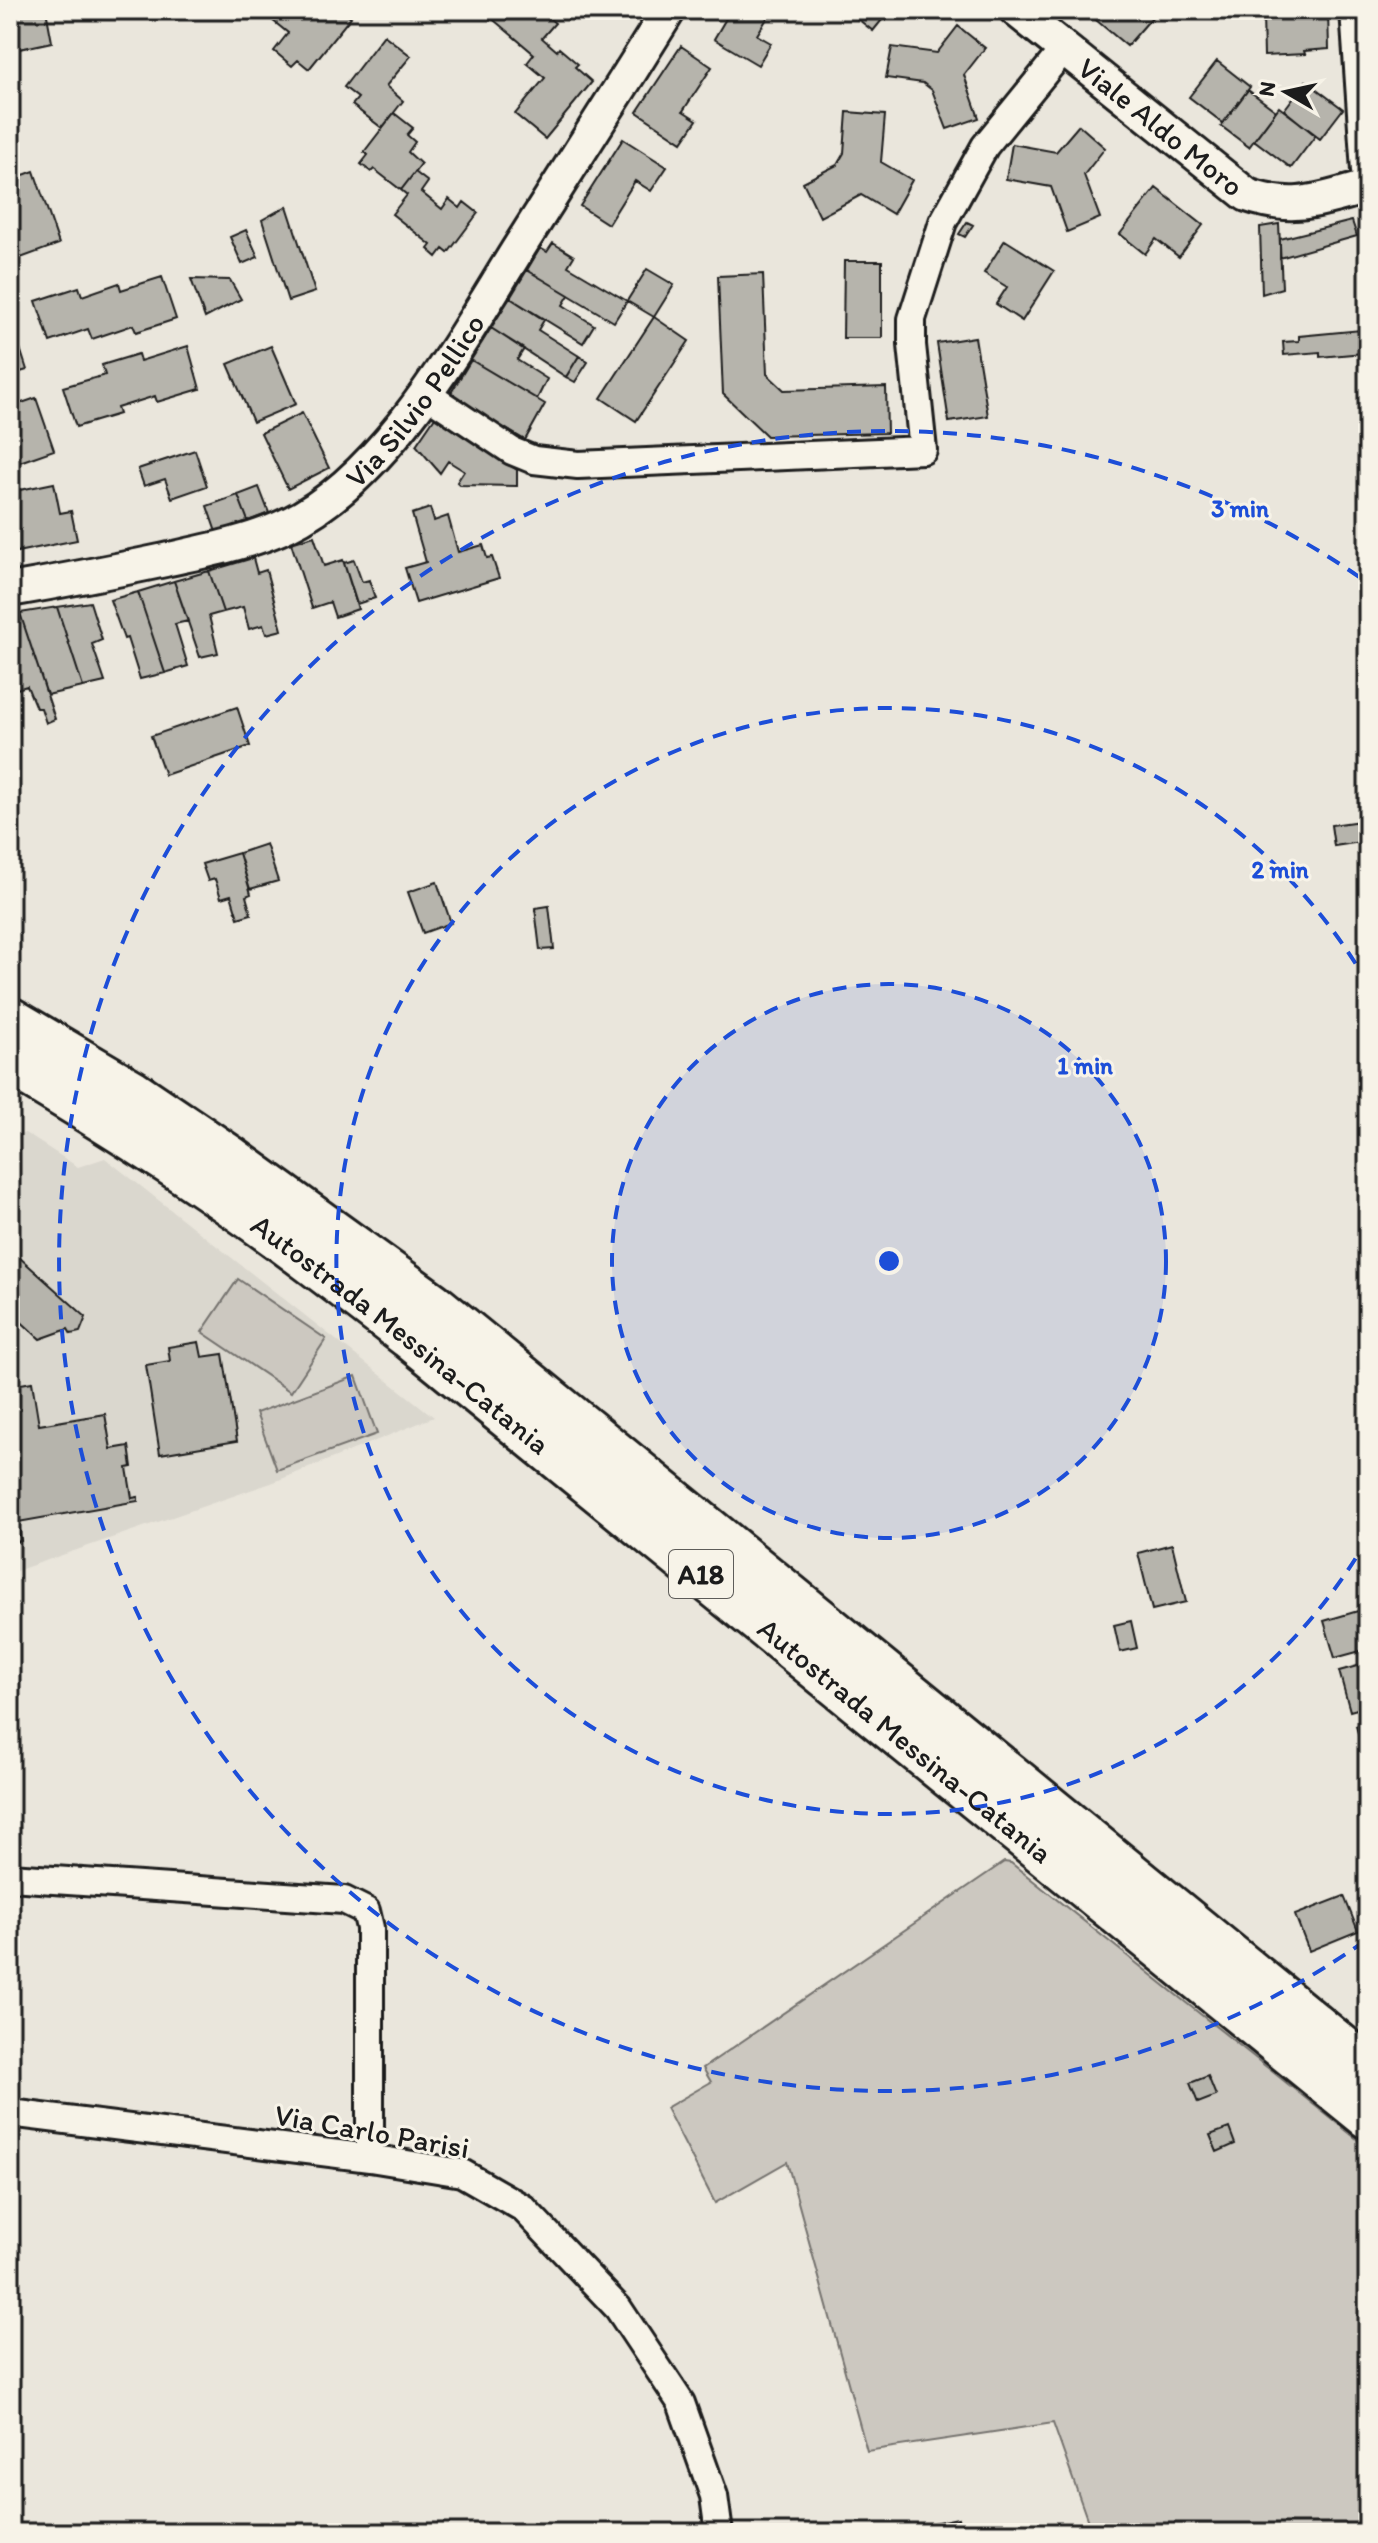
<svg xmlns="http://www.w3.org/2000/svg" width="1378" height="2543" viewBox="0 0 1378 2543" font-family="Itim,sans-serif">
	<rect width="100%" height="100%" fill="#eae6dc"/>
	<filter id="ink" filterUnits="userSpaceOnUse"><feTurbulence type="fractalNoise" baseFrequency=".0125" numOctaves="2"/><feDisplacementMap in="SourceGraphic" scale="16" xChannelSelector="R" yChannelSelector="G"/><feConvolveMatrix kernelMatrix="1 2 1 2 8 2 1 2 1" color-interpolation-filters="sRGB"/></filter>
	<g filter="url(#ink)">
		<path fill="#dad7ce" d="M25,1133l53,34 27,-9 329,259 -160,65 -264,91v-435z"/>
		<path fill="#ccc8c0" stroke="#74726e" stroke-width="2" d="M238,1279l88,60 -35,53 -89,-60z
			M356,1376l21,58 -100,36 -21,-57z
			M1004,1862l7,1 357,285v385h-201l-1,-6 -74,6 -39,-110 -186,28 -80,-289 -72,41 -49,-95 45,-26 -8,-14z"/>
		<path fill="#b6b4ac" stroke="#1c1c1c" stroke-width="2" d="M28,10h18l6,32 -42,9v-37z
			M264,10h78l9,7 -42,52 -11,-9 -6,6 -18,-15 14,-18 -26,-21z
			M482,10h58l15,13 -13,15 15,13 2,-3 19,16 -3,3 17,15 -47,57 -30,-25 30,-36 -18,-15 7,-9z
			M731,10h36l4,2 -14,23 14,8 -13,22 -44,-26z
			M851,10h39l-17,21 -24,-19z
			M1095,10h53l6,5 -27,31 -37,-31z
			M1328,12l1,37 -25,2 1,3 -41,2 -1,-41z
			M958,26l27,22 -21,27 15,43 -32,11 -15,-39 -9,-7 -37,-5 6,-31 45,6z
			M384,35l27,21 -25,30 17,15 -21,27 -30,-23 6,-7 -14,-11z
			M681,46l31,21 -29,44 14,9 -15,22 -45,-30z
			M1217,61l33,26 -27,36 -34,-26z
			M1306,81l37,28 -23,30 -36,-29z
			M1248,90l28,21 -27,36 -28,-21z
			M1279,107l37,28 -25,33 -37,-28z
			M847,112l38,3 -4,47 31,18 -19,34 -32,-19 -41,22 -17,-35 34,-17 7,-12z
			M394,113l19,15 -6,7 8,7 -7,10 13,12 -20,26 -27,-21 -3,3 -10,-8 7,-9 -4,-3z
			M1079,125l26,23 -21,27 16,43 -33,14 -16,-45 -45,-8 6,-35 44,8z
			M623,139l44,28 -16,24 -16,-10 -27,43 -28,-18z
			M34,171l25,73 -41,15 -8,-23v-56z
			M415,172l13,10 -7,10 21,17 7,-10 11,9 4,-6 14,11 -30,40 -5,-4 -6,8 -9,-8 3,-4 -39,-31 15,-19 -6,-5z
			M1156,188l47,37 -24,32 -23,-18 -11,15 -25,-20z
			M287,206l28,86 -27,9 -26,-81z
			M1352,221l5,15 -77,22v-19z
			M967,222l6,3 -8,12 -6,-3z
			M1279,224l3,64 -20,6 -2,-67z
			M246,230l12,27 -16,7 -12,-27z
			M1005,240l49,31 -32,50 -26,-17 11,-17 -23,-14z
			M553,243l21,13 -6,10 59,35 -13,21 -87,-52 13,-22 7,4z
			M844,261h38v77h-39z
			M647,269l27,16 -20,32 -27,-16z
			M527,270l42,25 -6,10 31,20 -11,18 -73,-45z
			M763,274l4,100 17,16 102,-3 1,46 -120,3 -44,-42 -5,-118z
			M162,277l14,42 -40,13 -3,-7 -41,14 -4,-10 -38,13 -14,-41 43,-14 3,9 37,-13 2,7z
			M191,279l39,1 11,19 -36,19z
			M510,298l34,22 -6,10 41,26 -13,21 -75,-49z
			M10,317l17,53 -17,5z
			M654,317l35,24 -53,80 -35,-23z
			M491,328l33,21 -7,11 30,19 -10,20 -66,-39z
			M1361,330l2,23 -43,4v-5l-36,3 -1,-13 16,-1v-5z
			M975,337l13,79 -39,6 -12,-79z
			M188,346l12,43 -43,13 -2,-6 -38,12 2,6 -43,13 -13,-40 42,-12 -3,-10 36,-11 2,7z
			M271,346l25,58 -43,18 -25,-58z
			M579,356l9,6 -13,20 -9,-5z
			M471,360l74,44 -20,36 -76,-44z
			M36,398l18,52 -43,15 -1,-58z
			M302,413l27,55 -41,21 -27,-56z
			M435,417l82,53v16l-57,-1 -3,-3 7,-11 -16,-10 -8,12 -24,-28z
			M195,450l12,36 -35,12 -7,-19 -21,7 -6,-17z
			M54,483l6,30 11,-2 6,29 -65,13 -2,-61z
			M259,487l10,26 -21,8 -10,-26z
			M238,495l10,26 -32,11 -9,-26z
			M430,508l4,13 14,-5 10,36 25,-7 4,13 5,-1 7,21 -83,25 -11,-35 21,-6 -14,-48z
			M314,536l10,30 19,-6 15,49 -23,8 -5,-15 -18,6 -21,-65z
			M253,558l4,15 9,-3 16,60 -16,4 -3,-9 -14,4 -6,-22 -20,5 -14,-41z
			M354,560l8,22 7,-2 6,18 -18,6 -13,-41z
			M209,571l14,41 -14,4 9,37 -18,4 -26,-76z
			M174,581l14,40 -13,3 13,42 -23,7 -27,-81z
			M138,592l27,81 -25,6 -13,-41 -3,1 -14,-39z
			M90,602l12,38 -10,4 13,38 -22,5 -26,-80z
			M57,607l26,80 -36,8 -27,-82z
			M20,613l35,106 -9,4 -5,-15h-5l-9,-22 -17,5v-76z
			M237,707l13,39 -85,29 -14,-39z
			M1368,820v21l-34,5 -3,-21z
			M266,844l12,37 -28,8 -11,-36z
			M239,853l12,41 -5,2 5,18 -13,4 -7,-23 -10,3 -6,-19 -7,2 -6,-17z
			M437,882l14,41 -28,10 -15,-41z
			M549,906l5,43 -14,1 -5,-42z
			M10,1249l76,68 -6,15 -9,2 -3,-5 -28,10 -25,-23 -5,16z
			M199,1342l3,15 21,-3 14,87 -77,13 -14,-89 24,-4 -2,-14z
			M32,1382l7,43 66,-11 6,35 18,-3 3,21 -5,1 5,30 6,-1v4l-120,21 3,19 -11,2v-157z
			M1172,1544l14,58 -34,8 -14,-57z
			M1368,1608v41l-33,9 -11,-37z
			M1131,1621l6,27 -17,4 -6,-27z
			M1368,1663v43l-18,5 -11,-40z
			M1368,1722v43h-1l-11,-39z
			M1344,1896l14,35 -49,20 -14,-36z
			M1208,2076l8,20 -18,7 -8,-20z
			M1229,2128l6,16 -18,8 -7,-17z
			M958,2518l3,15h-31l-2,-9z
			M928,2524l2,9h-31l-1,-2z"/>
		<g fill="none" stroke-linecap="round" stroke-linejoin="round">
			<defs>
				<path id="minor" d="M425,393l87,58 22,9 44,5 345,-15 -11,-105v-26l31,-97 42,-76 79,-97
					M10,1877l334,23 22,11 4,17v230
					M10,2113l360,45 92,15 61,35 95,100 63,95 33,93 5,37"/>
				<g id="tertiary">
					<path id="s1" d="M1016,10l231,185c49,17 73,4 121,-8"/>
					<path d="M1357,10l11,161"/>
					<path id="s2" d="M10,590c52,-9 103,-19 155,-30 40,-9 84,-17 122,-35 101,-48 175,-187 233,-279 50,-79 100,-157 149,-236"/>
				</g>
				<g id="motorway">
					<path d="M10,1020l122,72 99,67 202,146 935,764"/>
					<path id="s3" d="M10,1063c67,40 133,80 197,124 70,47 136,98 202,149l959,780"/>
				</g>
			</defs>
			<use href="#minor" stroke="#1c1c1c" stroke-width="32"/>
			<use href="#tertiary" stroke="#1c1c1c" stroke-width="38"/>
			<use href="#motorway" stroke="#1c1c1c" stroke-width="50"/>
			<use href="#minor" stroke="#f7f3e8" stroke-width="26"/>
			<use href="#tertiary" stroke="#f7f3e8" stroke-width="32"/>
			<use href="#motorway" stroke="#f7f3e8" stroke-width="44"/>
		</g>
	</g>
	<circle cx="889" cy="1261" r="277" fill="#1d4ed8" fill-opacity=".12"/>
	<g fill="none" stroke="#1d4ed8" stroke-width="4" stroke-dasharray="14 10">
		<circle cx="889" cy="1261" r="277"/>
		<path d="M1368 1538A553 553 0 1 1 1368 984"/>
		<path d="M1365 1941A830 830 0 1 1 1365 581"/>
	</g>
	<g text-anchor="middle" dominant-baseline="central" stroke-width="6" stroke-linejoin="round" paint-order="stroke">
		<rect fill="#f7f3e8" stroke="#5e5c59" stroke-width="2" x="669" y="1550" width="64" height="48" rx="6"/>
		<g font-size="28" font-weight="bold" fill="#1c1c1c">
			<text x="701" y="1574">A18</text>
		</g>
		<g font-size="30" fill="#1c1c1c" stroke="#f7f3e8">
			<text stroke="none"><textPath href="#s1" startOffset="186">Viale Aldo Moro</textPath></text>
			<text stroke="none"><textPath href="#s2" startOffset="466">Via Silvio Pellico</textPath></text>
			<text stroke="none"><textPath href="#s3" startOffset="476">Autostrada Messina-Catania</textPath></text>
			<text stroke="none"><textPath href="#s3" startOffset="1124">Autostrada Messina-Catania</textPath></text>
			<text transform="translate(372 2131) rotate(10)">Via Carlo Parisi</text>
		</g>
	</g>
	<circle cx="889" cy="1261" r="12" fill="#1d4ed8" stroke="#f7f3e8" stroke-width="4"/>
	<g font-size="24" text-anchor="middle" font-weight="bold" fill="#1d4ed8" stroke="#f7f3e8" stroke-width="6" stroke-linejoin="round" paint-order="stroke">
		<text x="1240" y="517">3 min</text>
		<text x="1280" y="878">2 min</text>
		<text x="1085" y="1074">1 min</text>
	</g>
	<rect width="1378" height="2543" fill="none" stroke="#f7f3e8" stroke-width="40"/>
	<rect x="20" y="20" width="1338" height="2503" fill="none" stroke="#1c1c1c" stroke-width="3" filter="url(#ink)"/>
	<g transform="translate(1286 92) rotate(279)" stroke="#f7f3e8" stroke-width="6" paint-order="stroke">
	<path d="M0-6L14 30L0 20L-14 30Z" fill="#1c1c1c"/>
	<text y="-12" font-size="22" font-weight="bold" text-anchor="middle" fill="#1c1c1c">N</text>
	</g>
</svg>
